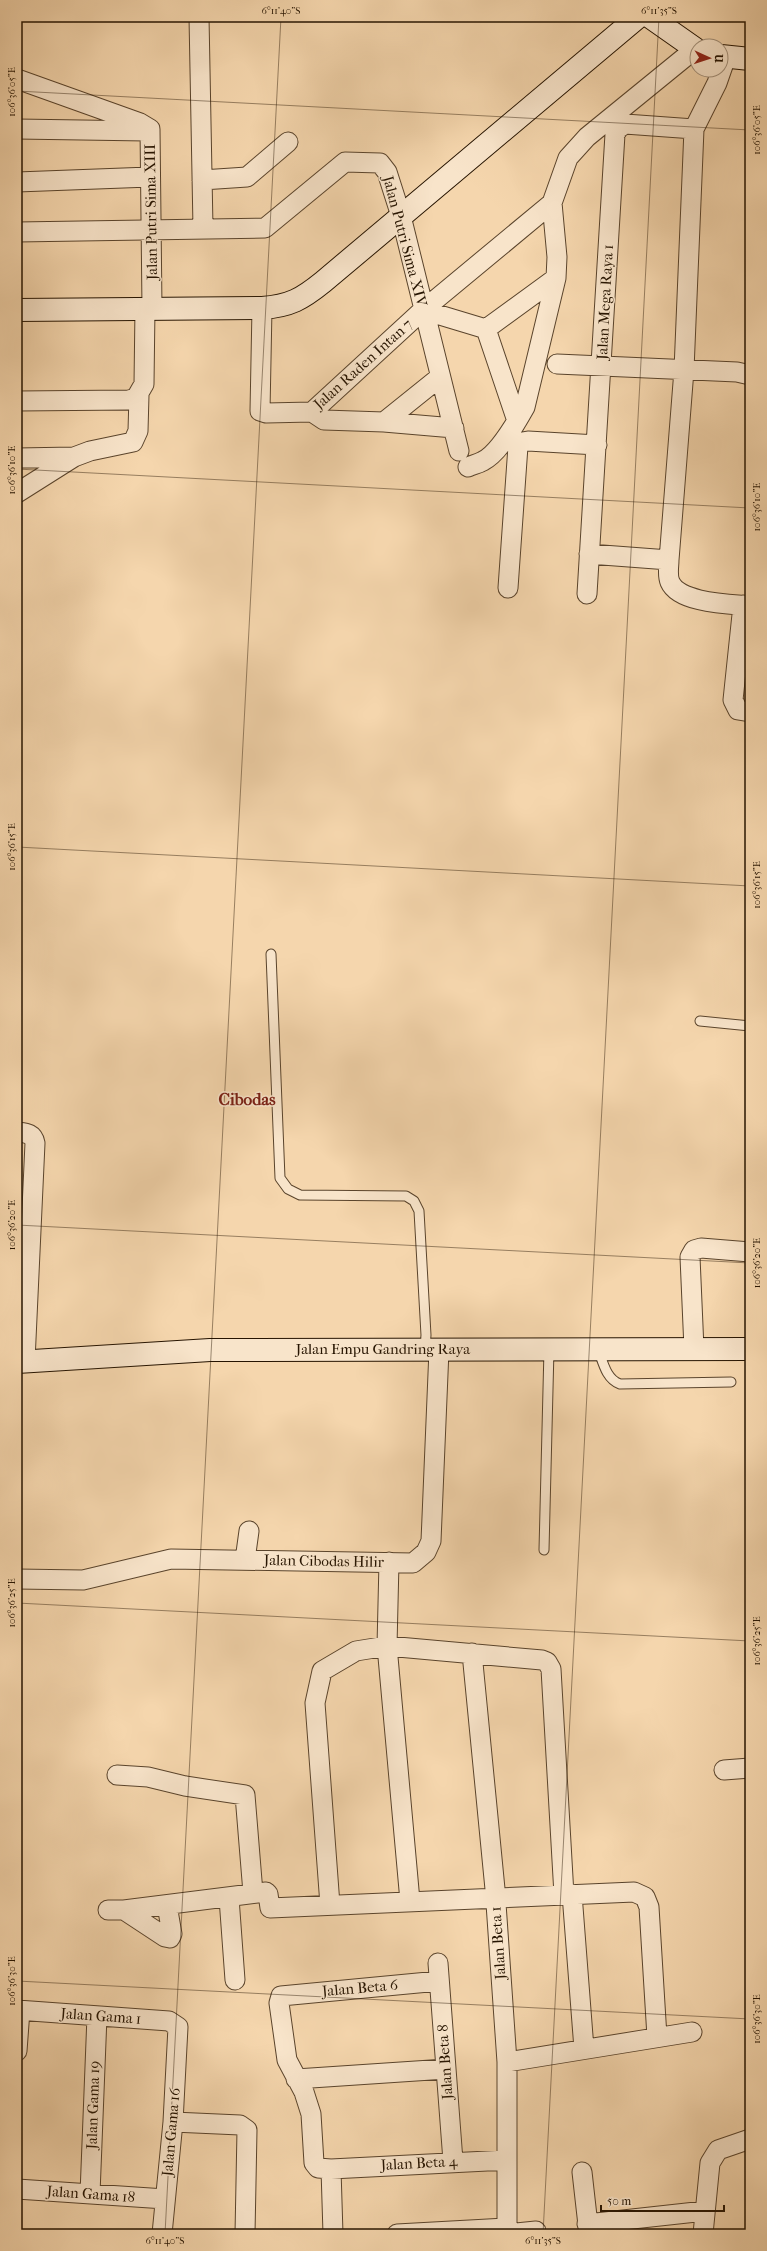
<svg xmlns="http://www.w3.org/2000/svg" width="767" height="2251" viewBox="0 0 767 2251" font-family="'IM FELL French Canon',serif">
	<rect width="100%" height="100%" fill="#f5d6ad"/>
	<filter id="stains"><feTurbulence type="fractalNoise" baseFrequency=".005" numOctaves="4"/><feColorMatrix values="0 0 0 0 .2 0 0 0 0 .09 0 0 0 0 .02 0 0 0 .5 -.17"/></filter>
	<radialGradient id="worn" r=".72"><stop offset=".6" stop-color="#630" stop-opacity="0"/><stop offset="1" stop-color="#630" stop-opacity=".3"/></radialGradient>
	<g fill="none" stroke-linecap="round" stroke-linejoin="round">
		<defs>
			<path id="lane" d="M271,954l9,224 8,11 12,6 106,1 8,5 5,10 7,124 -1,14
				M700,1021l50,5
				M598,1349c5,13 8,30 22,35l111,-2
				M544,1550l5,-201"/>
			<path id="street" d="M199,17l4,211
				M726,57l-9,26 -23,46 -10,241 -15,190c0,6 -2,15 1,22 9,21 59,22 80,24
				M17,79l123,44 10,6 2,179
				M17,129l129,2
				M202,180l45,-3 41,-35
				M17,182l133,-5
				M17,232l248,-4 80,-66 35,1 7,9 14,44 58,235
				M262,308l-2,103 6,2 46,-1 111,-102 129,-107
				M423,310l63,19
				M557,364l180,8 13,3
				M17,401l112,-1 7,-2 8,-14 1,-76
				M312,412l12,8 60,2 70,6
				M517,421l-31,-92 70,-51
				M384,422l56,-45
				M17,458l57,-1
				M468,467c4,-2 10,-3 15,-6 16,-8 33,-38 42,-54l31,-129 1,-21 -5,-54 16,-45 19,-21 108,-88
				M17,493l57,-36 16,-6 43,-9 5,-11 1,-36
				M589,554l80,6
				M508,588l10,-142 4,-4 6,-1 69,4
				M587,594l28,-460 4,-6 6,-4 69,5
				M743,605l-10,95 5,10 12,2
				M17,1132c9,1 16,1 18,11l-10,218
				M694,1349l-4,-92 4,-7 7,-2 49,4
				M245,1560l4,-29
				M389,1562l-2,84 23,255
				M17,1579l66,1 88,-21 242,4 13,-11 5,-11 8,-191
				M472,1653l23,236 12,173v172
				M724,1770l26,-2
				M117,1775l31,2 37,9 60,9 8,98
				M572,1894l12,155
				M229,1898l6,82
				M330,1905l-15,-202 7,-32 34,-20 31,-5 155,14 5,2 4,7 13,226
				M108,1910h16l142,-18 2,2 2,14 364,-16 11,5 4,10 8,130
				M124,1910l41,27 5,1 2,-4 -5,-29
				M438,1963l15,198
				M439,1981l-158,15 -2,7 8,57 17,32 7,22 3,49 4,5 13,1 176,-9
				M17,2010l152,11 9,6 -5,95 -11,112
				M17,2051l3,-41
				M507,2062l185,-30
				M296,2079l150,-10
				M173,2122l67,3 7,5 -2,104
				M331,2169l2,65
				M582,2172l7,62
				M17,2189l148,10
				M90,2194l7,-178
				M587,2224l118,-13
				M397,2234l109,-6
				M507,2234l29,-3
				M703,2234l7,-71 8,-13 32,-11"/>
			<path id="secondary" d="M650,17l47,33
				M721,56l29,3
				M17,310l245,-2c28,-2 40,-9 61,-26l315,-265
				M17,1362l193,-12 540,-1"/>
		</defs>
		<use href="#lane" stroke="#5a442c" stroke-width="11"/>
		<use href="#street" stroke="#5a442c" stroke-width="21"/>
		<use href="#secondary" stroke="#261401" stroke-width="24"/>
		<use href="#lane" stroke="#f8e4ca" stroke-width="9"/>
		<use href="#street" stroke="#f8e4ca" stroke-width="19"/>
		<use href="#secondary" stroke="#f8e4ca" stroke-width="22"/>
	</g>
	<path fill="none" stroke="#261401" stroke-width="1" stroke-opacity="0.45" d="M17,91l733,39M17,469l733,39M17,847l733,39M17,1225l733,38M17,1603l733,38M17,1981l733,38M165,2234l116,-2217M543,2234l116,-2217"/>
	<g text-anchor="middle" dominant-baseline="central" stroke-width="3" stroke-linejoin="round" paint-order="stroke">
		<g font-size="15" fill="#261401" stroke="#f8e4ca">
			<text transform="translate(151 212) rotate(-91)">Jalan Putri Sima XIII</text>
			<text transform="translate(405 241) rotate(75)">Jalan Putri Sima XIV</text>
			<text transform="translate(605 302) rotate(-87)">Jalan Mega Raya 1</text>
			<text transform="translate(363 364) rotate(-42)">Jalan Raden Intan 7</text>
			<text x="383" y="1349">Jalan Empu Gandring Raya</text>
			<text transform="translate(324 1561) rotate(1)">Jalan Cibodas Hilir</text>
			<text transform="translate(498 1943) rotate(-94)">Jalan Beta 1</text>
			<text transform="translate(360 1988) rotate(-5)">Jalan Beta 6</text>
			<text transform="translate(101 2016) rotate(4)">Jalan Gama 1</text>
			<text transform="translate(445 2062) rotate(-94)">Jalan Beta 8</text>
			<text transform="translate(93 2105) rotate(-88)">Jalan Gama 19</text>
			<text transform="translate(171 2132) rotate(-85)">Jalan Gama 16</text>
			<text transform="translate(419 2163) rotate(-3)">Jalan Beta 4</text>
			<text transform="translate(91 2194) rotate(4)">Jalan Gama 18</text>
		</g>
		<g font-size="17" font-weight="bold" fill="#7a1f14" stroke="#f8e4ca">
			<text x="247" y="1099">Cibodas</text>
		</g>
	</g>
	<rect width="767" height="2251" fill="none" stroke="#f5d6ad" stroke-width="44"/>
	<g transform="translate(709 58) rotate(93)"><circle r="19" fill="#f8e4ca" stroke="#a4917a"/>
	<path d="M0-3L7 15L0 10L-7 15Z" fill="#8f2418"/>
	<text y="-6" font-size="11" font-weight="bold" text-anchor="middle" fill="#261401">U</text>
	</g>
	<path d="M601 2205v6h123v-6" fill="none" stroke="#261401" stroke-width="2"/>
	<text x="607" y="2205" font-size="12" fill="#261401" stroke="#f8e4ca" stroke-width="3" paint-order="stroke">50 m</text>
	<rect x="22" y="22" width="723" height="2207" fill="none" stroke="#261401" stroke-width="1.5"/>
	<g font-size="10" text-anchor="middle" fill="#261401">
		<text x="281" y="14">6°11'40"S</text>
		<text x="659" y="14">6°11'35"S</text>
		<text transform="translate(11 92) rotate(-90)" y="4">106°36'05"E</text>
		<text transform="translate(756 130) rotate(-90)" y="4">106°36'05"E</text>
		<text transform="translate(11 470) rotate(-90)" y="4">106°36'10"E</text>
		<text transform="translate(756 507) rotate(-90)" y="4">106°36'10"E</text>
		<text transform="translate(11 847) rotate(-90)" y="4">106°36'15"E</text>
		<text transform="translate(756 885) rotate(-90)" y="4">106°36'15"E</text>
		<text transform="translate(11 1225) rotate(-90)" y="4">106°36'20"E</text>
		<text transform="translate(756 1263) rotate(-90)" y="4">106°36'20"E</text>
		<text transform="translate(11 1603) rotate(-90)" y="4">106°36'25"E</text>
		<text transform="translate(756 1641) rotate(-90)" y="4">106°36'25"E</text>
		<text transform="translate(11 1981) rotate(-90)" y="4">106°36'30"E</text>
		<text transform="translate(756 2019) rotate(-90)" y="4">106°36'30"E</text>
		<text x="165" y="2244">6°11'40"S</text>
		<text x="543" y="2244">6°11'35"S</text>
	</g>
	<rect width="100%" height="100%" filter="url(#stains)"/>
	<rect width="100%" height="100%" fill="url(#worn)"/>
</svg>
